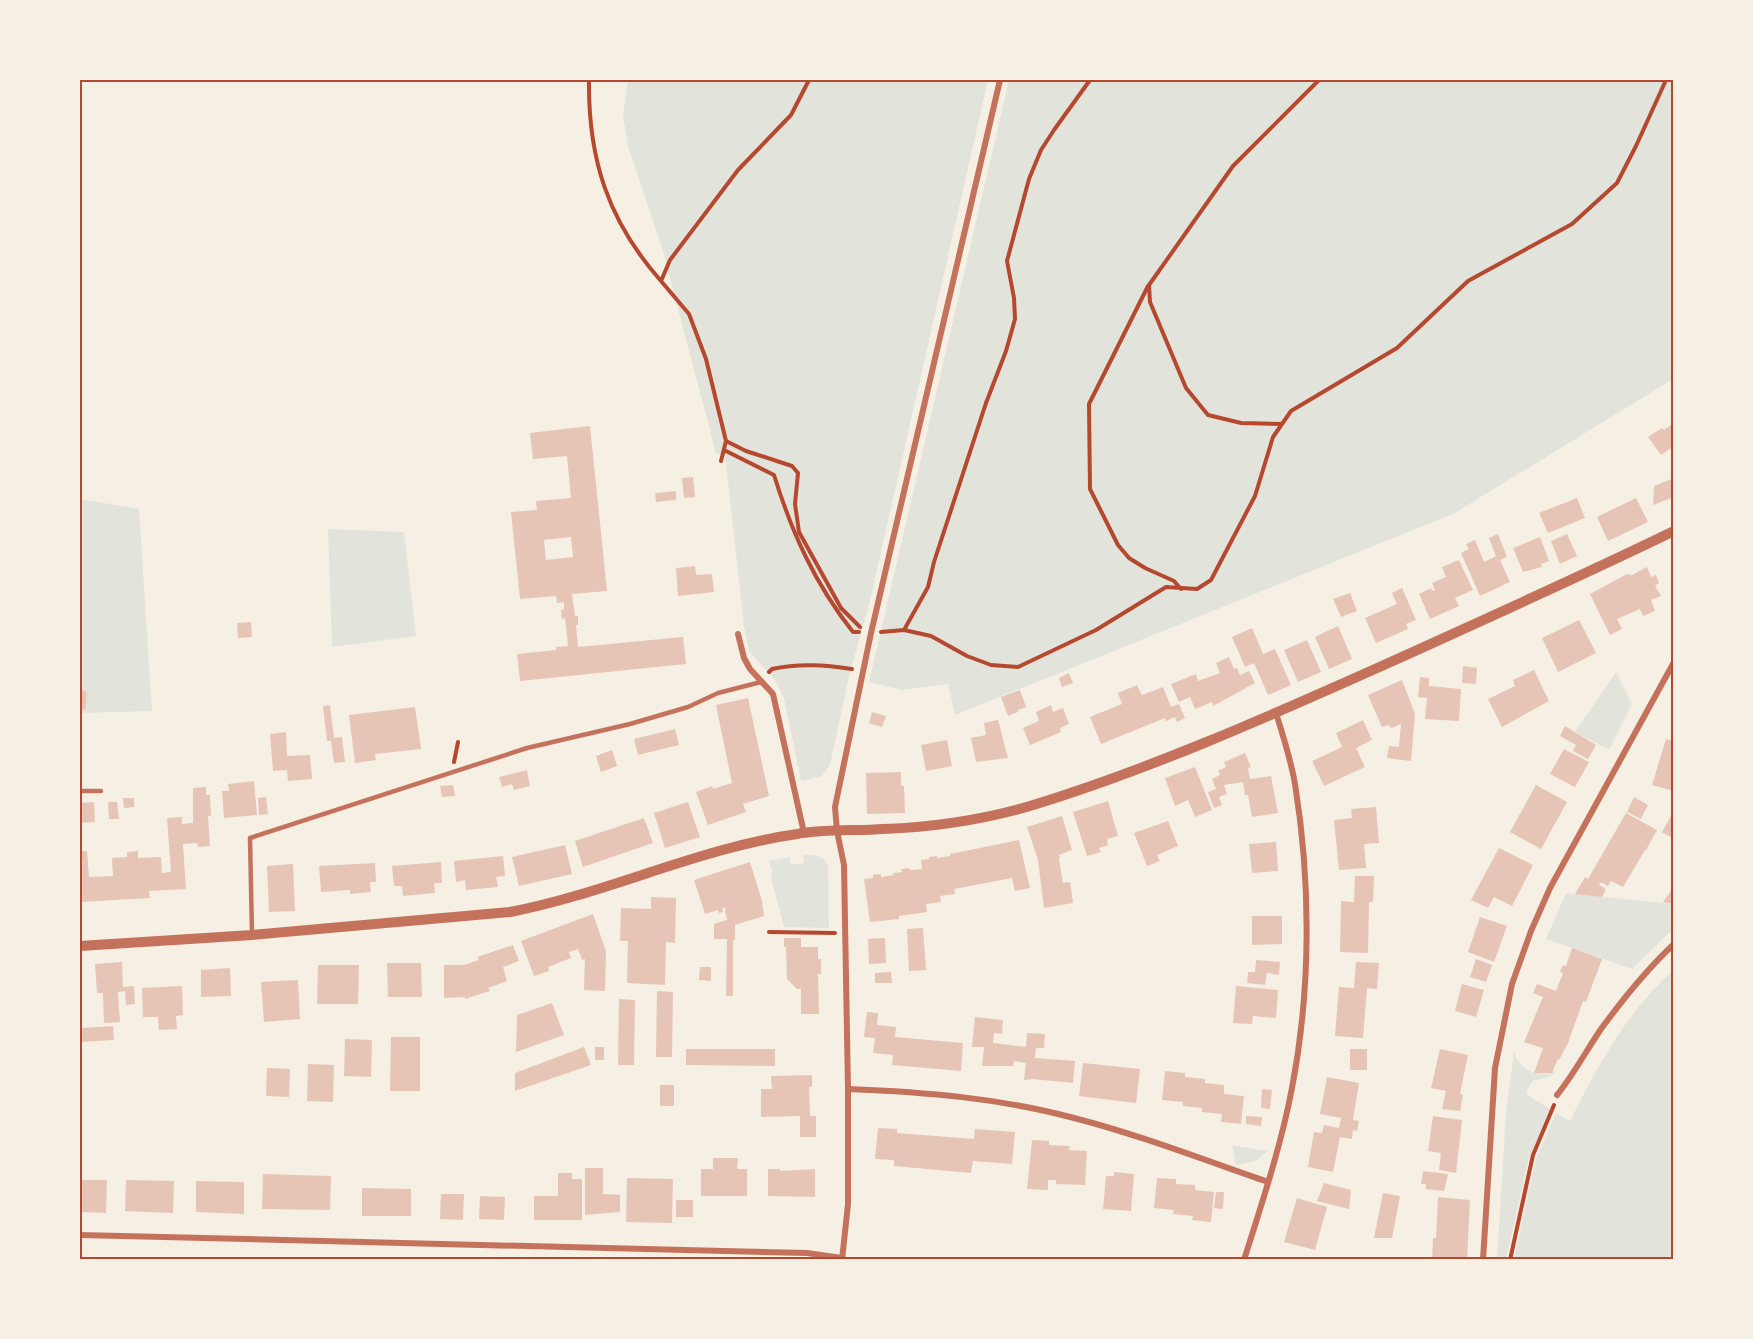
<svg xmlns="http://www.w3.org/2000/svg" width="1753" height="1339" viewBox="0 0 1753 1339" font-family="'Archivo Narrow',sans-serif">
	<rect width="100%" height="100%" fill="#f6efe4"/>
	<path fill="#e2e4dc" d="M628,80h360l-119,525 -20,71 -19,89 -8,11 -21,5 -17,-83 -9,-18 -26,-29 -5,-25 -19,-171 -9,-2 -54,-205 -34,-102 -5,-30z
		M1009,80h664v299l-220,135 -498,201 -7,-31 -46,6 -33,-8z
		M80,499l59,10 13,202 -72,2z
		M328,529l76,3 12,104 -84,11z
		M1616,672l16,32 -23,46 -34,-18z
		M803,855c12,0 20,-1 25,11l1,62 -45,-1 -13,-49 1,-6 -3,-11 21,-4 1,8 13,-2z
		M1566,893l107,11v25l-41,40 -86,-30z
		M1673,971v288h-159l22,-100 20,-46 14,8c27,-54 57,-110 103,-150z
		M1514,1051c6,22 28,29 47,17l-13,9 -16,4 -6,13 24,15 -21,49 -23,101 -9,1 9,-147z
		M1232,1145l35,6 -11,10 -20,4z"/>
	<path fill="#e6c5b7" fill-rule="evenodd" d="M1674,423v23l-13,9 -13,-18 14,-9 2,2z
		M590,426l17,165 -35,3 3,22h3v9h-2l2,22 105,-10 3,27 -166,17 -3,-27 39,-4v-3l12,-1 -3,-28 -3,1 -1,-9 3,-1v-7l-7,1 -1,-7 -36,3 -9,-87 26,-2 -1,-9 35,-3 -4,-42 -34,3 -3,-26zM571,537l2,20 -27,3 -2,-20z
		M693,477l2,20 -11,1 -2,-20z
		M1674,478v19l-21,8 1,-19z
		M676,491v9l-20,2 -1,-9z
		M1577,498l8,20 -37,15 -9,-20z
		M1636,498l12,24 -40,19 -11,-24z
		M1498,534l9,23 -7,3 10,22 -30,14 -19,-43 8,-4 -3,-5 9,-4 9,22 12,-6 -7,-18z
		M1567,534l10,22 -17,8 -9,-23z
		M1540,537l9,24 -8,3 1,3 -19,5 -10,-24z
		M1459,560l14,30 -18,8 4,8 -29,13 -11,-25 12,-6 1,3 3,-1 -3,-7 14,-6 -4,-10z
		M695,566l1,9 16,-1 2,18 -36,4 -2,-28z
		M1647,567l4,10 5,-2 3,8 -4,3 6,10 -10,4 4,11 -12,5 -3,-7 -23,10 5,10 -12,6 -20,-41 37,-20 5,1z
		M1402,588l14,32 -10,4 2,5 -32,14 -11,-25 32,-14 -5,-11z
		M1350,593l7,18 -16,6 -8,-18z
		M1579,620l17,33 -38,19 -16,-34z
		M251,622l1,15 -14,1 -1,-15z
		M1338,626l14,33 -23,10 -14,-32z
		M1252,628l11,26 12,-5 16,36 -23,10 -14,-32 -9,4 -13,-30z
		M1307,640l14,32 -23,10 -14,-32z
		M1229,657l5,12 3,-1 3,7 9,-4 6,12 -42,23 -1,-4 -17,7 -5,-12 -11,5 -8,-18 25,-10 2,7 22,-8 -4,-10z
		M1463,666l14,2 -1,16 -14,-1z
		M1534,670l15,31 -47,26 -14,-28 27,-13 -2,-6z
		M1069,673l4,10 -11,4 -3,-9z
		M1420,677l9,1v8l32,3 -2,32 -34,-2 2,-21 -9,-1z
		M1402,680l13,34 -4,47 -24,-3 2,-12 10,1 2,-23 -10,4 -2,-3 -7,2 -14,-32z
		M1137,685l5,10 21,-8 8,20 8,-3 6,14 -8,4 -2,-5 -9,4 -1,-3 -64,26 -11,-27 32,-13 -4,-11z
		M80,690l7,1 -2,19 -5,-1z
		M1020,690l6,17 -8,3v2l-10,4 -7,-19z
		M748,698l21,98 -26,8 3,8 -38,13 -12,-33 16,-6 1,3 19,-6 -16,-78z
		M330,705l4,33 8,-1 3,25 -11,1 -3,-22h-4l-4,-35z
		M1051,705l2,7 10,-4 6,16 -9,4 1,4 -31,13 -7,-17 16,-7 -3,-9z
		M415,707l6,42 -46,5 1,6 -21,3 -6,-48z
		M872,712l14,4 -4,11 -13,-4z
		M998,720l10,38 -32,4 -5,-24 15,-3 -2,-12z
		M1363,720l9,20 -16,8 9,19 -41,19 -12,-25 30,-14 -6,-14z
		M1565,726l31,19 -8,14 -15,-8 3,-6 -16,-9z
		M675,729l4,16 -41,10 -4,-16z
		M286,732l1,24 23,-1 2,24 -24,2 -1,-11 -14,1 -3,-37z
		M1666,739l8,2v50l-22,-6z
		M947,740l5,26 -26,5 -5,-26z
		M1564,749l25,13 -14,25 -25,-13z
		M612,750l5,16 -16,6 -5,-16z
		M1245,753l6,14 -3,1 2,11 21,-3 7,37 -26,4 -4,-22h-3l-2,-13 -19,3 3,9 -8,3 3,8 -8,3 -6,-16 8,-3 -4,-10 8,-4 -2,-4 8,-4 -2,-5z
		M1195,767l17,43 -17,7 -7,-17 -13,6 -10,-28z
		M527,770l3,16 -16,4 -2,-6 -10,3 -3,-10z
		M901,772v14h3l1,27 -38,1 -1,-41z
		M254,781l3,34 -33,3 -2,-27h7l-1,-7z
		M453,785l2,11 -13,1 -2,-11z
		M1536,785l31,17 -26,47 -31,-17z
		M206,787v8h4l1,21h-3l2,30 -12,1 -1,-4 -14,1 3,45 -37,2 1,7 -70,4v-51h7l2,26 24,-1 -1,-18 15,-1v-5l11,-1v7l23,-1 1,16 9,-1 -4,-54 15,-1v7l11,-1v-35z
		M266,797l2,17 -9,1 -1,-17z
		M1634,797l14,8 -7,14 -14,-7z
		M123,798h11v9l-10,1z
		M1108,801l10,35 -11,3 1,6 -9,3 2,4 -14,4 -14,-44z
		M94,802l1,20 -15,1v-20z
		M108,802h9l2,17h-10z
		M688,802l12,35 -35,11 -11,-35z
		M1376,807l3,36 -15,1 2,24 -27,2 -5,-50 18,-2 -1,-9z
		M1626,813l31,17 -11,20h-1l-22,37 -12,-6 -3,5 -7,-4 -2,3 7,4 -4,8 -27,-3 10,-17 3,2z
		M1062,816l10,34 -13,5 1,3 -1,1 4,24 7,-1 3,21 -29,5 -6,-48 -11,-33z
		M1671,816l3,2v21l-12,-7z
		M644,818l9,25 -70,24 -8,-26z
		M1168,821l10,25 -21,9 3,6 -13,5 -13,-33z
		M1019,840l11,48 -15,3 -3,-13 -58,11 1,5 -15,2 1,6 -15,2 1,8 -28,4v3l-29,3 -6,-43 9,-1v-3l8,-1v3l13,-2 -1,-2 9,-1 -1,-3 8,-1 1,2 12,-1 -1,-9 9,-1 -1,-2 8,-1v2l13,-2v-2z
		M1276,842l2,29 -26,2 -3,-29z
		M565,845l7,29 -53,12 -7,-29z
		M1499,848l34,17 -21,41 -18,-9 -6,11 -17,-8z
		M503,856l2,20 -9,1 2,10 -32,3 -1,-10 -9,2 -2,-21z
		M441,862l1,21h-8l1,10 -32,3 -1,-10h-8l-2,-20z
		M750,862l12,39 2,15 -29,9v15h-2v56h-7l1,-57h-13v-15l13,-4 -2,-9 1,-4 -4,2 1,3 -4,1 -1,-3 -13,4 -11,-34z
		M375,863l1,19h-6l1,10 -21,2v-4l-29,2 -2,-26z
		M293,864l2,47 -26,1 -2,-46z
		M1355,876h19l-1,26h-4l-1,51 -28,-1 1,-51 13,1z
		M1674,887v17l-11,-2z
		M651,897l25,1 -1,45 -9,-1 -1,43 -38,-2 1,-42h-8l1,-33 30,1z
		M593,914l13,37 -1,40 -21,-1 1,-31 -3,1 -4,-11 -9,3 2,6 -23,9 1,4 -15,5 -13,-35z
		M1252,916h30v28l-30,1z
		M1480,917l27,9 -13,36 -26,-10z
		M923,928l3,42 -17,1 -2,-42z
		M784,938h17v9h17v12h3v15h-3l1,40h-18v-25h-4l-10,-10 -1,-32h-2z
		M885,938l1,25 -17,1 -1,-25z
		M513,945l6,16 -16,6 4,14 -19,7 2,3 -25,8v-2l-21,1v-33h20l15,-5 -2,-3z
		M1572,948l30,11 -16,43 -3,-1 -15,42 -9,17 -1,-1 -6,14h-18l9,-25 -19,-6 19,-45 -10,-4 4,-9 19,7 7,-18 -3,-1 3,-7 3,1z
		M1476,959l16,6 -6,17 -16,-5z
		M1256,960l24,2 -1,13 -12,-2 -2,12 -18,-2 1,-11h7z
		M122,962l1,25 11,-1 1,18 -9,1 -1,-14 -7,1 2,30 -16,1 -1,-30h-6l-2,-29z
		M1356,962l23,1 -2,26 -10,-1 -4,50 -28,-2 4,-49 15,1z
		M387,963h34l1,34h-34z
		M318,965h41l-1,39h-41z
		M700,967h11v14l-12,-1z
		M230,968l1,28 -30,1v-27z
		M891,972l1,11h-17v-10z
		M298,980l2,39 -36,3 -3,-40z
		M1462,984l22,6 -8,27 -21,-6z
		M182,986l1,29 -7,1 1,13 -18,1 -1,-13h-15l-1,-29z
		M1236,986l42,4 -2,28 -23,-2 -1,8 -19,-1z
		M657,991l16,1 -1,65h-16z
		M619,999l16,1 -1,65h-16z
		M552,1003l12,32 -48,17 1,-37z
		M867,1012l11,1 -1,12 19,2 -1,10 68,6 -2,28 -69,-6 1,-10 -20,-2 2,-15 -11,-1z
		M975,1017l28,3 -1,14 -8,-1 -1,10 33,4 1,-14 18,1 -1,14h-8l-1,10 40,3 -2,22 -40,-4 -9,1 2,-17 -12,-2 -1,5h-31l2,-19h-12z
		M113,1026l1,14 -34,2v-14z
		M391,1037h29v54h-30z
		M345,1039l27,1 -1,37 -27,-1z
		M584,1047l7,18 -76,26v-18z
		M595,1047h9v13h-9z
		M686,1049h89v17l-89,-1z
		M1350,1049h17v21h-17z
		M1440,1049l28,6 -8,39 3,1 -3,16 -18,-2 4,-18 -15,-3z
		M1083,1063l57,6 -4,34 -57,-7z
		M308,1064l26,1 -1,37 -26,-1z
		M267,1068l23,1 -1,28 -23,-1z
		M1165,1071l20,2v4l20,2v4l19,2v9l20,2 -3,28 -20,-2 1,-8 -20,-2v-4l-19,-2v-4l-21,-2z
		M812,1075v12h-3l1,29h6v21h-16v-21l-39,1v-28h11l-1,-13z
		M1327,1077l32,6 -6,37 6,1 -2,10 -4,-1 -1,9 -12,-2 -7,35 -25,-5 6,-35 8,1 2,-8 15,3 2,-10 -21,-4z
		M660,1085h14v21h-14z
		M1262,1089l10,1 -2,19 -9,-1z
		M1246,1116l16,1 -1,9 -15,-2z
		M1433,1116l29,4 -6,53 -17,-3 2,-17 -13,-2z
		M878,1128l19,1v4l77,6 1,-10 40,3 -3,32 -39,-3 -2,12 -77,-7v-6l-19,-1z
		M1032,1140l17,1v4l21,1 -1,4 18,1 -2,34 -29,-1v-4h-8v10l-21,-1z
		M713,1158h25l-1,11h10v27h-46v-27h12z
		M585,1168h18v26l17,1v17l-35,3z
		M768,1169h12v2l35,-2v28l-47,-1z
		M1423,1171l25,3 -4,17 -18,-2v-5h-5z
		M1114,1172l20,2 -3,37 -28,-2 3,-33h8z
		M558,1173h14v6h10v41h-48v-24h24z
		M263,1174l68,2 -1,34 -68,-1z
		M627,1178l46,1 -1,44 -46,-1z
		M1157,1178l19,1v5l19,1v5l19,2 -3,30 -19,-2 1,-4 -20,-2 1,-4 -20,-2z
		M80,1180h27l-1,33 -26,-1z
		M126,1180l48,1 -1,32 -48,-2z
		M196,1181l48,1v32l-48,-2z
		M1324,1183l27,7 -2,19 -32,-8z
		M362,1188l49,1v27h-49z
		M1216,1192h8l-1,17 -9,-1z
		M1383,1193l17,3 -8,42h-18z
		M441,1194h23l-1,26 -23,-1z
		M480,1196l25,1 -1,23 -25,-1z
		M1438,1197l32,3 -3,60h-35l1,-22h3z
		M1297,1198l30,9 -12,43 -31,-8z
		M676,1200h17v17h-17z"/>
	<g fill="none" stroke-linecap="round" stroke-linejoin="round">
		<path stroke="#b5482f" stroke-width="4" d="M589,80c-1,79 19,141 72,201
			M1148,286l-59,118 1,85 28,56 11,13 16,10 29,13 7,8
			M1282,424l-41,-1 -33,-8 -22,-27 -36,-86 -1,-17 84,-119 86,-86
			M726,441l20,10 46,15 6,7 -3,31 4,28 42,76 19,19
			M724,450l50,25c18,58 41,109 79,157h6
			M721,461l5,-20 -20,-82 -17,-45 -28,-33 9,-21 68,-90 53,-55 18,-35
			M904,630l24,-43 6,-25 52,-159 20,-52 9,-32 -1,-21 -7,-37 22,-82 12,-29 13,-20 36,-50
			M881,632l23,-2 27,6 36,20 24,9 27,2 78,-37 70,-43 31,2 14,-9 44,-84 18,-59 18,-26 106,-63 71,-67 104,-57 45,-41 19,-37 30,-66
			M769,672l3,-3c27,-6 53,-4 80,0
			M454,762l4,-20
			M769,932l66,1
			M1510,1260l23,-105 21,-50"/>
		<path stroke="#c5725c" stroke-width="4.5" d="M80,791h21
			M252,934l-2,-96 277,-90 103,-24 58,-17 30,-14 43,-11"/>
		<path stroke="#c5725c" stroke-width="6" d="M738,634l6,24 6,11 23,25 31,139
			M848,1089c76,3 152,9 226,29 66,17 130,42 194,64
			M1557,1095c17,-21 29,-44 44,-66 22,-30 45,-59 73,-85
			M80,1235l727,18 35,5
			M842,1260l6,-56v-115l-4,-224 -7,-34 -2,-24 36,-174 129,-553
			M1244,1260c18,-57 37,-114 48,-172 19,-99 19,-205 3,-304 -4,-24 -12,-48 -19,-71
			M1483,1260l12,-192 17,-84 19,-53 19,-43 124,-226"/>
		<path stroke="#c5725c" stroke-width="10" d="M80,946l172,-11 258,-23c98,-19 189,-64 287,-78 28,-5 58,-3 87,-5 49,-2 98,-9 146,-23 118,-36 233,-87 345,-137 100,-45 200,-90 299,-138"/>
	</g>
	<rect width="1753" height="1339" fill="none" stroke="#f6efe4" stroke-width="162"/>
	<rect x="81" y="81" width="1591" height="1177" fill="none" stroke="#b5482f" stroke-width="2"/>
</svg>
